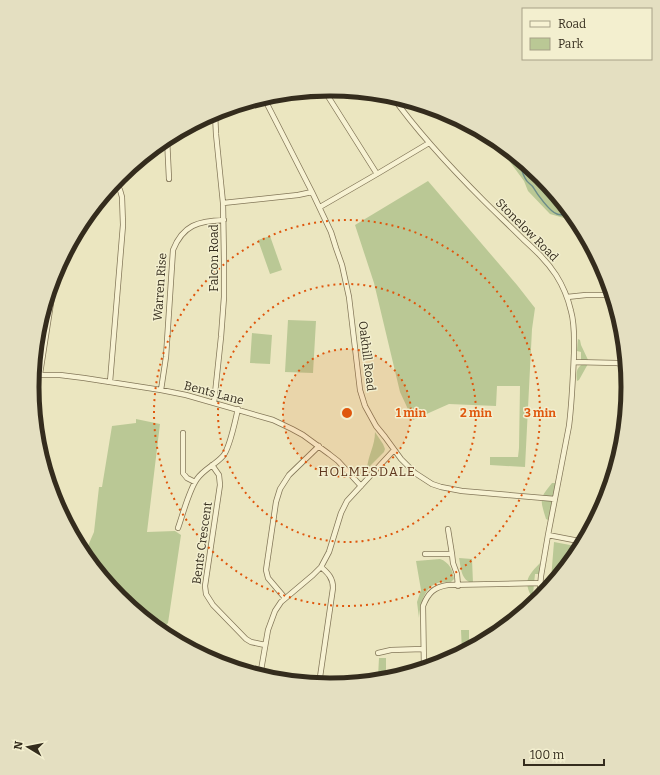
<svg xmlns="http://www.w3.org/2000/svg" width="660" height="775" viewBox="0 0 660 775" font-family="Bitter,serif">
	<rect width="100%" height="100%" fill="#ebe6c0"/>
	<path fill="#bac895" d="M477,130l19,10 45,37 36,43h-6l-21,-6 -22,-23 -4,-10 -14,-19z
		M428,181l89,104 18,23 -3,21 -7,138 -35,-2v-8h28l1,-9 1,-62h-23l-1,20 -47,-2 -36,16 -13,-28 -26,-109 -19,-58z
		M270,236l12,34 -12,4 -12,-34z
		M288,320l28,1 -3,52 -28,-1z
		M252,333l20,2 -2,29 -20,-1z
		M578,339l2,1 1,5 8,17 -10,18 -2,1c-1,-7 -1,-12 4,-16v-13l-4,-1z
		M136,419l24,5 -13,108 28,-1 6,4 -13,88 -8,8 -41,-33 -35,-43 10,-23 5,-45h3l10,-61 24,-3z
		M375,432l8,12 2,5 -1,3 -17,17c1,-14 8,-23 8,-37z
		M552,483h4l-8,37 -2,-1c-6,-20 -7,-20 6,-36z
		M554,542l27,5 -3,6 -22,26h-5z
		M459,558l13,1 1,24c-12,-2 -12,-15 -14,-25z
		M440,559c9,3 13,11 14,20l-3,3c-5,0 -12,0 -16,2 -12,6 -15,23 -16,34l-2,-16 4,-12 -5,-29z
		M540,563l-1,11h-4l-2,20 4,1 -1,7 -1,1c-11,-19 -11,-24 5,-40z
		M461,630h8v19l-5,3h-2z
		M379,658h7v19h-8z"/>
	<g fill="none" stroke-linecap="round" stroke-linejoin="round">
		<path stroke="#6b8b88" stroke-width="1.5" d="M483,133c10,8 23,13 32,23 6,7 6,15 10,22 2,5 6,6 8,9 4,7 17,25 24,27 3,1 7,1 10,1 2,4 4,4 8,4"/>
		<defs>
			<path id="street" d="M324,90l53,84
				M392,96c27,38 59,72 92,105 13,13 26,25 39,38 12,11 24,22 33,36 7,11 12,23 15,36 4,14 3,28 3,42 -1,24 -2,49 -5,73l-21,109 -7,41 -2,23
				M264,98l48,94 19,40 5,16 6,17 7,32 11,93 5,16 11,20 9,11 16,22 14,14 17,11 9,3 21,4 93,8
				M167,138l2,41
				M223,203l75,-8 14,-3
				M320,207l57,-33 52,-31
				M567,297l19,-2h26
				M574,362l43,1 9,2
				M40,374l16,-103
				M33,375h27l24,3 77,12 25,5 87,25 19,9 11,6 26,19 9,7 23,25
				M110,382l13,-157 -1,-28 -2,-7 -5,-8
				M161,390l5,-33 7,-107c10,-25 25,-29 51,-30
				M214,403l7,-66 3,-40v-37l-1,-57 -7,-69 -1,-21
				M183,433v40l4,5 8,4
				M212,465l7,10 1,10 -15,101 1,8 7,11 33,34 5,3 14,3
				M178,528c5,-14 11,-38 19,-49 7,-10 18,-14 26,-23 7,-8 12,-35 15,-47
				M448,529l4,25 1,9 4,11 1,12
				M548,535l36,7
				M425,554h27
				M285,598l-17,-20 -2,-8 10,-68 4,-13 9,-14 30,-29
				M515,619v-2h3
				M378,653l13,-3 32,-1
				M424,669l-1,-63c5,-13 11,-19 25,-21l92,-2
				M260,676l8,-46 7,-19 6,-9 32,-27 8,-8 8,-15 12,-39 6,-12 47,-51
				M319,684l14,-96c0,-10 -5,-15 -12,-21"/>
		</defs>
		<use href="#street" stroke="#837759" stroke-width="6"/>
		<use href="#street" stroke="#f7f2d3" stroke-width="4.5"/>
	</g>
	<circle cx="347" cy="413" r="64" fill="#df570d" fill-opacity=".12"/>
	<g fill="none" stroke="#df570d" stroke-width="2" stroke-dasharray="2 4">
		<circle cx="347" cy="413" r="64"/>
		<circle cx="347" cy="413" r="129"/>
		<circle cx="347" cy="413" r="193"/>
	</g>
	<g text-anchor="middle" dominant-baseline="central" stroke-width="3" stroke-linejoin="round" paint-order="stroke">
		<g font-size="12" fill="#342c1d" stroke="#f3efcf">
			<text transform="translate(527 230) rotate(45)">Stonelow Road</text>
			<text transform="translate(214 258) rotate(-90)">Falcon Road</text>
			<text transform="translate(160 287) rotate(-86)">Warren Rise</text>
			<text transform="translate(367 356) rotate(83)">Oakhill Road</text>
			<text transform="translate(214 393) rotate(15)">Bents Lane</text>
			<text transform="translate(202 543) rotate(-82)">Bents Crescent</text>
		</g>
		<g font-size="13" letter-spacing="1" fill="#5e371e" stroke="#f3efcf">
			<text x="367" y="471">HOLMESDALE</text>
		</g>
	</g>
	<path d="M0 0H660V775H0ZM39 387a291 291 0 1 1 582 0a291 291 0 1 1-582 0Z" fill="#e4dfc1" fill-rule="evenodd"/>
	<path fill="none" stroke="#342c1d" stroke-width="5" d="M39 387a291 291 0 1 1 582 0a291 291 0 1 1-582 0Z"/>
	<circle cx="347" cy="413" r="6" fill="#df570d" stroke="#f3efcf" stroke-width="2"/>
	<g font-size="12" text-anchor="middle" font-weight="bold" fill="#df570d" stroke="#f3efcf" stroke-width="3" stroke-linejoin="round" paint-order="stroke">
		<text x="411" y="417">1 min</text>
		<text x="476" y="417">2 min</text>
		<text x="540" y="417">3 min</text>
	</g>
	<rect x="522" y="8" width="130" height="52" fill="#f3efcf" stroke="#a7a188"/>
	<rect x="530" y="21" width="20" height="6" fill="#f7f2d3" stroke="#a7a188"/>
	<text x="558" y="28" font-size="12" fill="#342c1d">Road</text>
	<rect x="530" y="38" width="20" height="12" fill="#bac895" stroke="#a7a188"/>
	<text x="558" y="48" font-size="12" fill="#342c1d">Park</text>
	<g transform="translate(28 747) rotate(280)" stroke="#f3efcf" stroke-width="3" paint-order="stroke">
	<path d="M0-3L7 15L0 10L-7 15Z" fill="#342c1d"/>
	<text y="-6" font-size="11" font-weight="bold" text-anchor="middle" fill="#342c1d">N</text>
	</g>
	<path d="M524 759v6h80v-6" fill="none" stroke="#342c1d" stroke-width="2"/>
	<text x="530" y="759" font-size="12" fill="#342c1d" stroke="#f3efcf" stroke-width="3" paint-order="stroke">100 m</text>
</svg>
